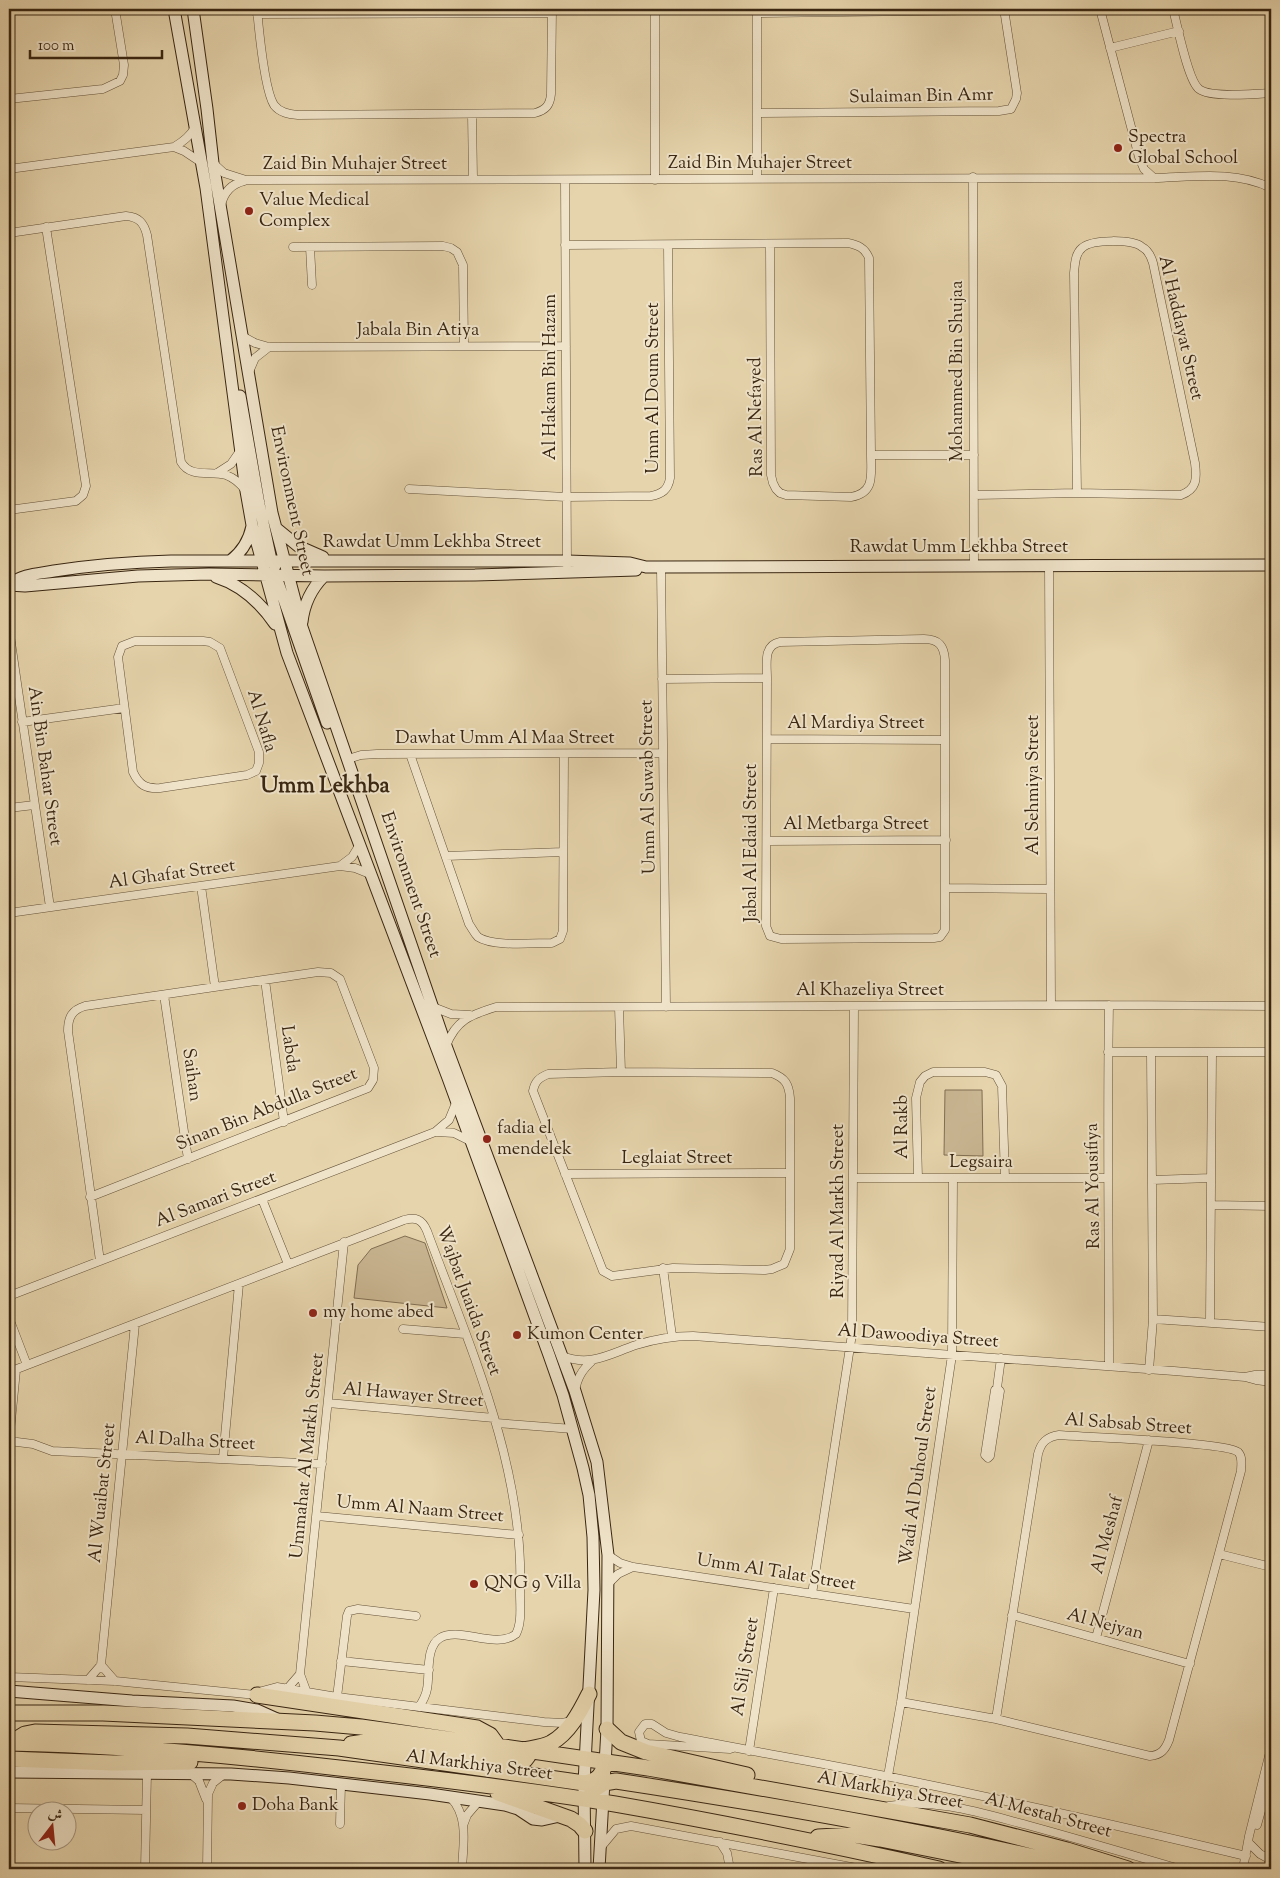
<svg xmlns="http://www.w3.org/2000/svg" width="1280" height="1878" viewBox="0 0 1280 1878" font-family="'Sorts Mill Goudy',Amiri,serif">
	<rect width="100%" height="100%" fill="#e6d4ac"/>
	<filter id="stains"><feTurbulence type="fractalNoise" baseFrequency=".004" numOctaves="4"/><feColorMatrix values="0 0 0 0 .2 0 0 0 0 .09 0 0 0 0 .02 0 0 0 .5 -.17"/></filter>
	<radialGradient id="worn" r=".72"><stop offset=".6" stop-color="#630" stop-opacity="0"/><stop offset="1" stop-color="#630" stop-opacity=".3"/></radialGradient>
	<path fill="#c9b692" stroke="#816e52" d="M945,1090h37l1,66 -39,-1z
		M405,1236l20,7 22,65 -93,-10 4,-33 13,-16z"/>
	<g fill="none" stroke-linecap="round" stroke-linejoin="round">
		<defs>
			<path id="street" d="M257,9c2,21 7,80 17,96 6,8 15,9 24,10l237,-2c11,-3 15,-8 16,-19l1,-85
				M655,9v171
				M757,9v170
				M1100,9l39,148 5,12 10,9
				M1173,9c4,15 15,72 26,80 11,9 57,5 72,4
				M757,13l247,-3
				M257,14l295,-1
				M1110,48l69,-17
				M9,99l94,-10 17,-8 3,-6 1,-10 -9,-56
				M758,113l241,-2 12,-2 5,-10 1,-6 -13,-84
				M472,114l1,65
				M174,147l10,4 18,12
				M213,163l11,10 22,7 908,-2c39,-1 81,-8 117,10
				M9,169l165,-22c10,-6 16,-11 22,-21
				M973,177l1,388
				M565,180l2,385
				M221,205c3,-13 10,-21 23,-24
				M9,233l117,-17c13,1 18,7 21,19l34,227c10,17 30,8 45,13 8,3 14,8 19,15
				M565,245l283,-2c10,2 17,5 21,15l2,197c0,20 4,38 -20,42l-65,-2 -6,-2 -4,-4 -3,-6 -2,-8 -1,-231
				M293,247l150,-1 8,2 6,4 6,13 1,81
				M310,247l2,38
				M242,336l13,7 14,4 297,-1
				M249,372l6,-14 14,-11
				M871,455h103
				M217,473l14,-9 9,-13
				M409,489l157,8 85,-1c11,-2 17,-6 19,-18l-2,-233
				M974,495l103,-2 104,2c16,-6 16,-16 14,-32l-42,-200c-2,-7 -5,-13 -11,-16 -10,-8 -50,-8 -60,1 -7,6 -7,16 -8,25l3,220
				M9,510l67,-9 7,-6 3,-9 -40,-259
				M1049,565l2,440
				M661,567l5,440
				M9,629l41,278
				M924,639c15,0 20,7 21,21v270l-5,7 -6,1 -153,1 -11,-3 -4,-10 1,-248c0,-14 -4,-33 13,-36z
				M135,641h68l7,1 10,6 39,104v11l-3,8 -9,4 -87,13c-14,1 -21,-3 -27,-16l-15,-115 4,-11z
				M662,679l105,-1
				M22,722l102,-14
				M767,739l178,1
				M410,754l59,170c3,4 5,9 9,13 15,10 56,6 74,6l8,-4 3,-8 1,-177
				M348,759l13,-4 16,-1 286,-1
				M9,808l25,-3
				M767,841l179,-1
				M446,856l117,-4
				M340,866l12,-9 8,-13
				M201,886l14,101
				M946,888l103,1
				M9,913l331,-47 15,2 15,6
				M265,980l19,142
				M164,995l24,164
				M433,1007l18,7 19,1
				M619,1007l2,65
				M446,1046c10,-26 24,-31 50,-39l613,-2 162,1
				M1108,1052h163
				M621,1072l151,1c13,5 17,11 18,25v151l-6,15 -12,5 -7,1 -92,-2 -61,8 -9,-5 -70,-180c2,-10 6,-13 15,-17z
				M437,1132l17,1 16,8
				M565,1174l224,-1
				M854,1178h254
				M918,1178l-2,-80 4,-16 5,-6 8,-4h52l11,3 6,11 3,92
				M1152,1180l59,-2
				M90,1197l278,-109 5,-8 1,-12 -34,-89 -9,-6 -13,-1 -233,34c-13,4 -17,11 -17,25l32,230
				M262,1199l26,65
				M1211,1205l60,1
				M663,1268l9,68
				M9,1296l426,-164 14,-12 7,-17
				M9,1318l18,47
				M1153,1319l118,8
				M1210,1322l2,-270
				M403,1329l62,5
				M562,1356c29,11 47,-2 74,-11 19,-6 38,-9 57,-9l481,35 71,6 11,3 15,2
				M1109,1366c0,-120 -2,-241 0,-361
				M1149,1370l4,-51 -2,-266
				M9,1372l395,-152c12,-3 18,-1 23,11 43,116 98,237 93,362 0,13 2,30 -4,41 -20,16 -57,-8 -76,4 -15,9 -10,37 -13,51 -1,6 -4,12 -8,18
				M1245,1377l10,-2h16
				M997,1388l3,3 -10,65 -2,2 -3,-3 10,-65z
				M997,1388l4,-30
				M575,1390c3,-13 7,-20 17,-29
				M328,1403l166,15
				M496,1423l77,6
				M9,1441l24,3 19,7 270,13
				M9,1441l7,-71
				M223,1458l16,-174
				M317,1516l202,19
				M1219,1554l52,13
				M608,1555l12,8 13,4 281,42
				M608,1584l10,-10 15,-7
				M812,1594l40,-260 2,-328
				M1012,1615l178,49
				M1096,1638l53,-198
				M341,1661l88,9
				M101,1665l14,16
				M9,1677l106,4 142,14 5,-4 15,-4 60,10 207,25 18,1 10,-2
				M88,1680l13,-15 34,-341
				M287,1689l13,-15
				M307,1693l-7,-19 44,-432
				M337,1697l10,-81 2,-5 9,-2 58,7
				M901,1702l95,17 154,37c11,-1 15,-6 19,-16l72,-269c0,-6 2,-14 -3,-19 -11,-10 -154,-15 -179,-17 -12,2 -18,7 -21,19l-42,265
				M733,1748l-3,1 -82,-5 -7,-3 -2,-9 6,-8h7l14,9 14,4c34,6 66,13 100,19 157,28 311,63 466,100
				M749,1751l25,-163
				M191,1774l8,7 7,18
				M888,1776l13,-74 51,-347 1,-177
				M451,1798c18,19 12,47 11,71
				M889,1806c47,-8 92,7 138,19 51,14 102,29 153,44
				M9,1808l137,2
				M464,1823l3,-8 12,-14
				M340,1824l1,-40
				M1257,1825l14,-50
				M720,1842l7,11 3,16
				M1249,1843l11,11 11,6
				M601,1847l15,-18 15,-3 231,43
				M145,1869l2,-96
				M207,1869l1,-75 5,-11 10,-8
				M1243,1869l6,-33 22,-88"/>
			<path id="secondary" d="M174,9l32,179 40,303 6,34 35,128 161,425 101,277 14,40 20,73 6,27 4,42 1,53 -10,193 1,86
				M193,9l14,100 6,54 59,350 30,114 144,419 129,345 22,71 11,93 -1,174 -8,140
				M240,396l19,108 12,56 4,6
				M276,528l22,18 25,11
				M230,561c12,-9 19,-20 22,-35
				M274,571l53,152
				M216,577c25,8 44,25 59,47
				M10,584c13,-10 28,-10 44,-13 39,-6 78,-9 117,-10h396l63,2 16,4h15l610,-2
				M9,585l16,1 113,-10 71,-2 115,2 151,-1 161,-5
				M302,622c2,-18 9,-33 22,-46
				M9,1691l123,10 101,5 24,4 20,9
				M9,1772l222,2 58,4 141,16 75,11 13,4 15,10 9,1 18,-4"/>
			<path id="highway" d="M257,1695l220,33 13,7 8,11
				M9,1713h94l212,10 46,4 137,19 150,22 322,57 97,25 61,19
				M607,1729l14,13 25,10 101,23
				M12,1742l13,-8 10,-2 152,4 152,12 245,35c14,-2 18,-8 22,-21
				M9,1743c110,2 220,12 330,25 92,10 184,21 276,36 109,19 217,41 324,65
				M351,1744l14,-2 160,18 3,-4 -4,-6c9,-2 19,-3 27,-7 18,-10 29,-31 38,-49
				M9,1759l104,4 77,-1
				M592,1791l12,-8 12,-2c158,24 315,51 471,88
				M498,1793l73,26 9,6 5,6
				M818,1837l36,-2 26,4 150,30"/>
		</defs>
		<use href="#street" stroke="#645238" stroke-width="9"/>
		<use href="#secondary" stroke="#392612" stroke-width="13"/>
		<use href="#highway" stroke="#392612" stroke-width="17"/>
		<use href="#street" stroke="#efe3c9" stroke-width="8"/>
		<use href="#secondary" stroke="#efe3c9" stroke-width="11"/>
		<use href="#highway" stroke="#e6d4ac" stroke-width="15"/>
	</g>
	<g fill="#8f2418" stroke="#efe3c9" stroke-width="2">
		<circle cx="1118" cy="148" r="5"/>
		<circle cx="249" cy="211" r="5"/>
		<circle cx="487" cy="1139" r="5"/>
		<circle cx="313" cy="1313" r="5"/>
		<circle cx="517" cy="1335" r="5"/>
		<circle cx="474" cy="1584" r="5"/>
		<circle cx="242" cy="1806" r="5"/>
	</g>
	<g text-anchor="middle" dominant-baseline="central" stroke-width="4" stroke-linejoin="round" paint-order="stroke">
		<g font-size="18" fill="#392612" stroke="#efe3c9">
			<text transform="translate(921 97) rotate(-1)">Sulaiman Bin Amr</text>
			<text x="760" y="164">Zaid Bin Muhajer Street</text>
			<text x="355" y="165">Zaid Bin Muhajer Street</text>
			<text transform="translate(1180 328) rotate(77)">Al Haddayat Street</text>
			<text x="418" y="331">Jabala Bin Atiya</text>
			<text transform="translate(958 371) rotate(-90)">Mohammed Bin Shujaa</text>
			<text transform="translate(551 377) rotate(-90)">Al Hakam Bin Hazam</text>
			<text transform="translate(654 388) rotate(-90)">Umm Al Doum Street</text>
			<text transform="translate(757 417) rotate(-91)">Ras Al Nefayed</text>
			<text transform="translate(291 501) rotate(78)">Environment Street</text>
			<text x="432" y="543">Rawdat Umm Lekhba Street</text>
			<text x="959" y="548">Rawdat Umm Lekhba Street</text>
			<text transform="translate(261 721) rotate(73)">Al Nafla</text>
			<text x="856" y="724">Al Mardiya Street</text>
			<text x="505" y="739">Dawhat Umm Al Maa Street</text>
			<text transform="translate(44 766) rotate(82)">Ain Bin Bahar Street</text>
			<text transform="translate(1034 785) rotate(-90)">Al Sehmiya Street</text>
			<text transform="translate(649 787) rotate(-91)">Umm Al Suwab Street</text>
			<text x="856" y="825">Al Metbarga Street</text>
			<text transform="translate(752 843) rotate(-90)">Jabal Al Edaid Street</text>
			<text transform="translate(172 875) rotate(-8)">Al Ghafat Street</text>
			<text transform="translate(410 885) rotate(71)">Environment Street</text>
			<text x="870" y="991">Al Khazeliya Street</text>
			<text transform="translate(289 1049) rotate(82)">Labda</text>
			<text transform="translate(191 1075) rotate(82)">Saihan</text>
			<text transform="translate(267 1110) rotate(-22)">Sinan Bin Abdulla Street</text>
			<text transform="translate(903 1127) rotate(-90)">Al Rakb</text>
			<text x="677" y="1159">Leglaiat Street</text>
			<text x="981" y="1163">Legsaira</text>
			<text transform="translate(1094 1186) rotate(-91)">Ras Al Yousifiya</text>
			<text transform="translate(216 1200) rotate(-21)">Al Samari Street</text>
			<text transform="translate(839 1211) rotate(-90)">Riyad Al Markh Street</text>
			<text transform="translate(468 1301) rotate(70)">Wajbat Juaida Street</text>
			<text transform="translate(918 1337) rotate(4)">Al Dawoodiya Street</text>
			<text transform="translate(413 1396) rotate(5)">Al Hawayer Street</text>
			<text transform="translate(1128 1425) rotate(4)">Al Sabsab Street</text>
			<text transform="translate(195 1442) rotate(3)">Al Dalha Street</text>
			<text transform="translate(308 1456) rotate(-84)">Ummahat Al Markh Street</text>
			<text transform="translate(919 1476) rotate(-82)">Wadi Al Duhoul Street</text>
			<text transform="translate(103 1493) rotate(-84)">Al Wuaibat Street</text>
			<text transform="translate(420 1510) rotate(5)">Umm Al Naam Street</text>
			<text transform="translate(1108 1535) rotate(-75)">Al Meshaf</text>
			<text transform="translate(776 1573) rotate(9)">Umm Al Talat Street</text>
			<text transform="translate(1105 1625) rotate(15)">Al Nejyan</text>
			<text transform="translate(746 1667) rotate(-81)">Al Silj Street</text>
			<text transform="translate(479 1766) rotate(7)">Al Markhiya Street</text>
			<text transform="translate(890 1791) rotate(10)">Al Markhiya Street</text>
			<text transform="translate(1048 1816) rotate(15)">Al Mestah Street</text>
		</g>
		<g font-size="18" fill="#392612" stroke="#efe3c9" text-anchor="start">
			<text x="1128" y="138">Spectra<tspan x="1128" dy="21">Global School</tspan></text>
			<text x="259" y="201">Value Medical<tspan x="259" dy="21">Complex</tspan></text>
			<text x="497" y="1129">fadia el<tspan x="497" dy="21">mendelek</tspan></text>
			<text x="323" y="1313">my home abed</text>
			<text x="527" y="1335">Kumon Center</text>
			<text x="484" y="1584">QNG 9 Villa</text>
			<text x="252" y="1806">Doha Bank</text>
		</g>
		<g font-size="22" font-weight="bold" fill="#392612" stroke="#efe3c9">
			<text x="325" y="787">Umm Lekhba</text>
		</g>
	</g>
	<rect width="1280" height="1878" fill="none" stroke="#e6d4ac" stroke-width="30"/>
	<rect x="10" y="10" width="1260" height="1858" fill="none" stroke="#392612" stroke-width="2.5"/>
	<rect x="15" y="15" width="1250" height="1848" fill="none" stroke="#392612"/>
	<g transform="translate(52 1826) rotate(16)"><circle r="24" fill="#efe3c9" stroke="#a69780"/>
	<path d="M0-4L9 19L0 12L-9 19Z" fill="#8f2418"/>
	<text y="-8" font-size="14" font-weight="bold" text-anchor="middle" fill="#392612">ش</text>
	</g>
	<path d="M30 50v8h132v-8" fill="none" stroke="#392612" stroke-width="2.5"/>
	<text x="38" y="50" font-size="15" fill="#392612" stroke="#efe3c9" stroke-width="4" paint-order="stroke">100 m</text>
	<rect width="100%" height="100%" filter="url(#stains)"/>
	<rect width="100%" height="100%" fill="url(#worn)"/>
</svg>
